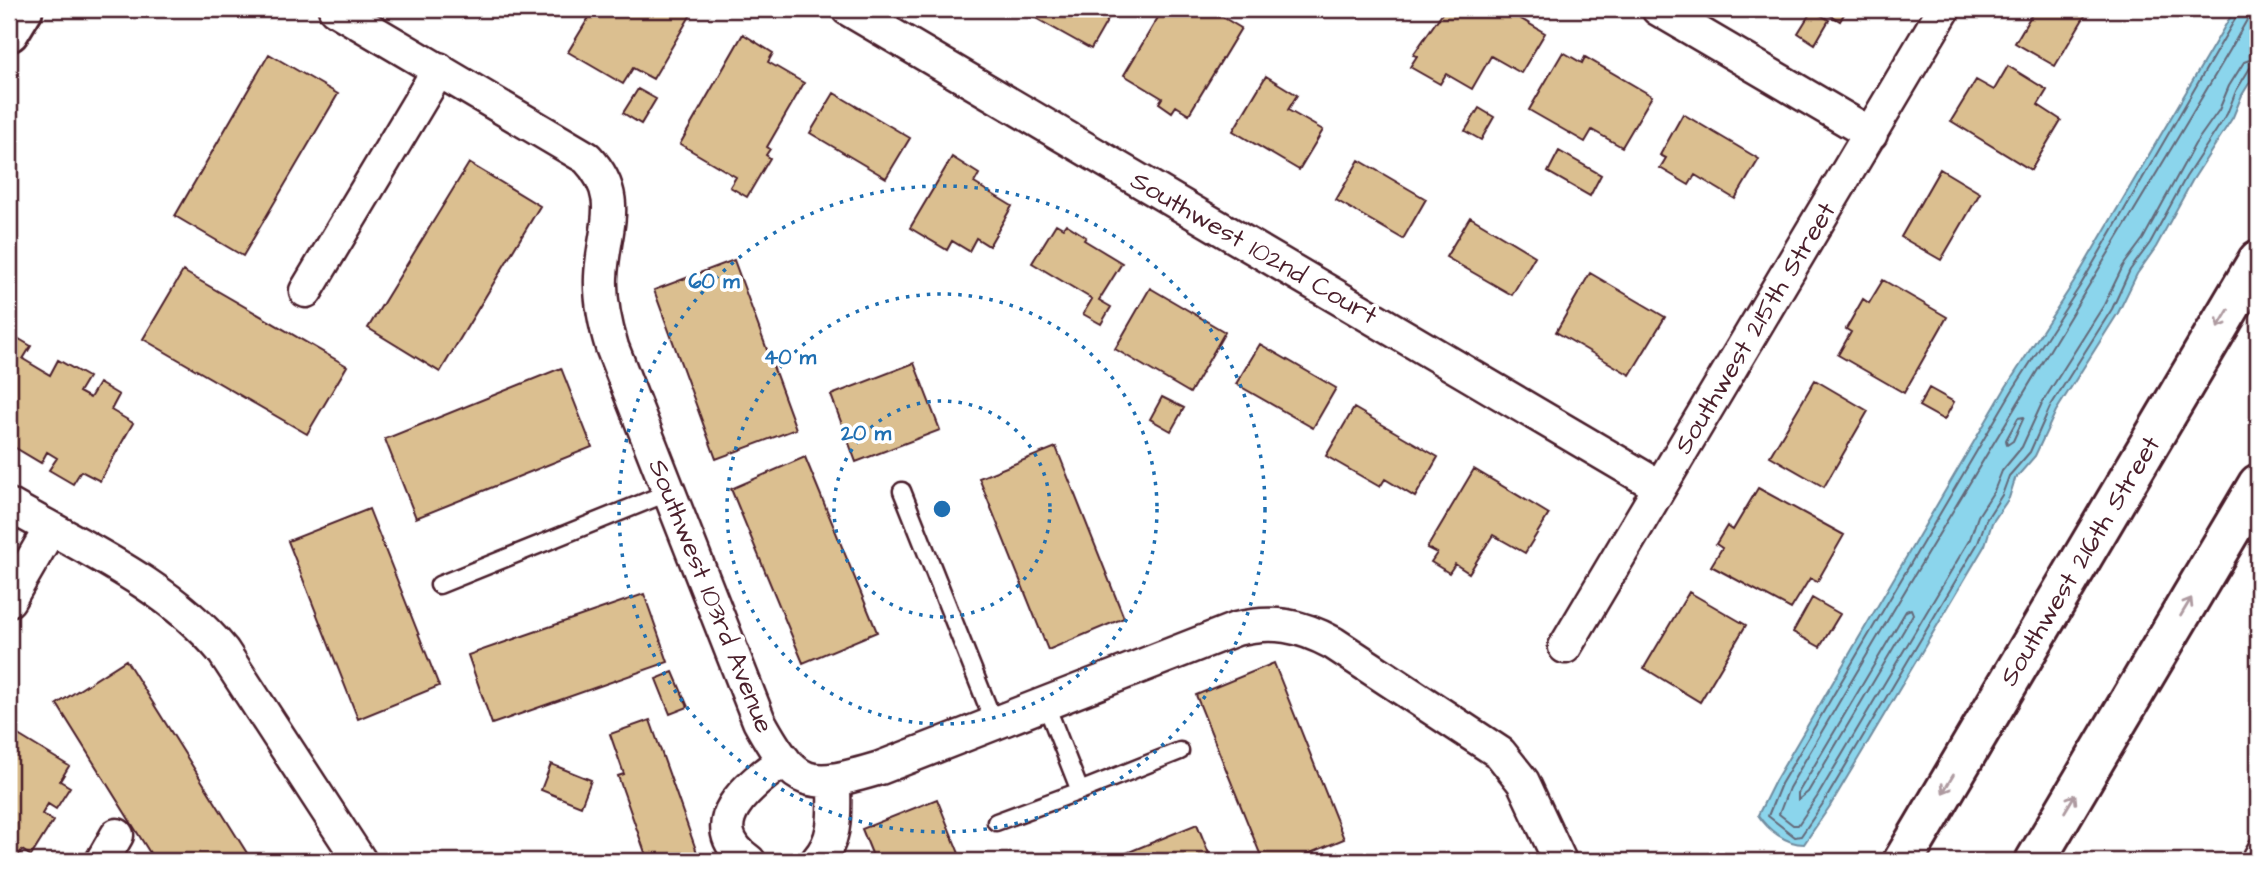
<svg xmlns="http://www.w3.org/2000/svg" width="2267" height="870" viewBox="0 0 2267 870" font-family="'Architects Daughter',sans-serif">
	<rect width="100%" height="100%" fill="#fff"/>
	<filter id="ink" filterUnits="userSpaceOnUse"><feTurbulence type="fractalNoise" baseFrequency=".0143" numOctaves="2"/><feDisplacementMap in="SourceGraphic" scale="14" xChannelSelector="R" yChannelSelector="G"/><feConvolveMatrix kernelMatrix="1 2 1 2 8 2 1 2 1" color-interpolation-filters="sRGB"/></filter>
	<g filter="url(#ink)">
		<path fill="#8bd5ec" stroke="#718c9f" stroke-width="2" d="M2235,9h23v60l-16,26 -9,22 -41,64 -36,66 -19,27 -19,39 -62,98 -21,45 -20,23 -6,19 -17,25 -7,22 -155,261 -26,38c-18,0 -36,-14 -46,-29l17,-34 231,-394 68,-105z"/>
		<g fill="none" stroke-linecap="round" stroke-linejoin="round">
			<path stroke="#646878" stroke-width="2" d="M2241,9l-161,277 -68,105 -231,393 -13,32 27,21 6,-1 23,-34 154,-259 8,-23 16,-25 7,-19 21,-24 20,-45 62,-98 18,-39 20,-27 36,-66 41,-63 9,-23 14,-23 8,-2
				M2250,9l-2,9 -18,32c-146,247 -298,490 -441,738l-10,26 14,11h5l19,-28 153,-258 8,-23 16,-25 8,-20 20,-24 20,-44 62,-98 19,-39 20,-27 52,-95 24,-34 10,-24 15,-24 14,-5
				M2024,417l-11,24 -6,4 -1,-5 12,-22z
				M1911,609l2,5 -9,16 -96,162 -10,8v-7l108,-182z"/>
		</g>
		<path fill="#dbbf90" stroke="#4a1f2b" stroke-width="2" d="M594,9h95l4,2 -40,68 -20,-11 -10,16 -55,-32z
			M1025,9h89l-23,40 -68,-38z
			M1163,9h46l32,19 -52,86 -13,-8 -4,6 -13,-9 3,-5 -38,-23z
			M1445,9h59l41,24 -24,40 -30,-17 -19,33 -26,-15 -6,10 -30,-17 7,-11 -4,-1z
			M1805,9h42l-7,12 -20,-12 -3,4 12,7 -14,24 -17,-11 13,-21z
			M2035,9h54l-34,57 -40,-23z
			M743,34l30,19 -5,9 36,21 -37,64 3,2 -4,6 4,3 -23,39 -17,-10 6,-10 -56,-33z
			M1563,52l19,11 3,-6 67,39 -30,51 -30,-17 -7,12 -56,-32z
			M269,54l69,40 -95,162 -68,-40z
			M2008,66l39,24 -9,15 23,15 -30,50 -80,-49 25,-41 18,10z
			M1266,76l31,19 -9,15 35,20 -24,40 -66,-39z
			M638,89l18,10 -15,25 -18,-11z
			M834,93l76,45 -24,40 -76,-45z
			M1479,108l15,9 -13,23 -16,-9z
			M1683,114l76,45 -24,40 -40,-24 -6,10 -29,-17 6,-10 -6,-3z
			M1559,151l42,24 -11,21 -42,-24z
			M952,157l27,17 -5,9 38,23 -23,40 -13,-8 -7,13 -17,-10 -5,9 -37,-22z
			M1359,160l67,39 -23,40 -67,-39z
			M469,163l71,43 -100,166 -72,-44z
			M1940,169l40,24 -39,67 -40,-23z
			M1470,217l65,39 -23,39 -66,-38z
			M1056,224l7,4 3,-4 20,13 -2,3 38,23 -23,37 12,7 -10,17 -18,-10 9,-15 -60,-36z
			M734,260l62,169 -80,30 -62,-169z
			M183,271l164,95 -40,68 -164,-95z
			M1590,273l75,44 -35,58 -74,-43z
			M1883,280l64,37 -43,76 -66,-38 13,-23 -5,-3 17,-30 6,4z
			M1150,288l75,44 -35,61 -75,-44z
			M9,333l22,13 -8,13 27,16 8,-15 30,17 -9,15 11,6 9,-15 20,12 -8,15 22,13 -33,58 -19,-10 -8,13 -24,-14 8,-12 -10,-6 -6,11 -32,-19 2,-13 -2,-1z
			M1260,344l76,44 -23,40 -77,-44z
			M914,363l26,67 -84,32 -25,-67z
			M561,368l31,79 -176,71 -31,-79z
			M1815,380l53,31 -44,76 -54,-31z
			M1929,388l25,14 -10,18 -25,-14z
			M1162,397l22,11 -13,23 -21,-12z
			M1354,408l84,49 -23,40 -30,-18 -5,8 -54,-31z
			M1056,447l68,171 -76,32 -69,-172z
			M805,457l72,175 -74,31 -72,-174z
			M1474,469l75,45 -24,39 -32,-18 -24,38 -14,-9 -6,9 -18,-11 6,-9 -10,-5z
			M1758,488l86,47 -27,47 -7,-4 -19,31 -80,-43 11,-18 -6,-4 11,-18 6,4z
			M369,509l70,177 -81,33 -70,-178z
			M1689,592l57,33 -46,77 -56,-34z
			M644,594l24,68 -176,62 -24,-69z
			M1812,598l28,16 -20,33 -27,-15z
			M126,660l126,201h-97l-98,-157z
			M1274,663l70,176 -53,22h-28l-67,-166z
			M673,672l15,35 -18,7 -14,-35z
			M650,720l50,141h-52l-30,-85 6,-2 -14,-40z
			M10,730l59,36 -9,15 10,6 -14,22 -8,-5 -6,10 11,7 -22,35 -9,-6 -7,11h-6z
			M551,764l40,16 -10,26 -40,-16z
			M937,799l25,62h-87l-13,-32z
			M1197,824l15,37h-105z"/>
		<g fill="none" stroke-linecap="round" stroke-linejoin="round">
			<defs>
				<path id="service" d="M902,491l93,234
					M439,585l228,-92
					M1046,705l34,86 100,-40
					M996,822l84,-31
					M2249,861l9,-16"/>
				<path id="minor" d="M335,9l252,149c38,40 16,71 14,119 -1,25 4,47 11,70l147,374c38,69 50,68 121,47l356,-139c36,-9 64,-4 97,14l167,110 23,29 37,79
					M848,9l812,478
					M1658,9l213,125
					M306,291l133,-222
					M9,505c73,42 159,80 214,146l137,210
					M9,600l41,-71
					M1565,647l379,-638
					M102,861l15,-26
					M749,861c-52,-37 1,-77 35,-101
					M817,861c21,-23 17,-50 17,-79"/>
				<path id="tertiary" d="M9,32l14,-23"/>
				<path id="secondary" d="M1903,861l355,-601
					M2035,861l223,-377"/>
			</defs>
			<use href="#service" stroke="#4a1f2b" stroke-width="21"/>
			<use href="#minor" stroke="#4a1f2b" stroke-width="37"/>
			<use href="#tertiary" stroke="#4a1f2b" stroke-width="44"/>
			<use href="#secondary" stroke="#4a1f2b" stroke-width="44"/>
			<use href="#service" stroke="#fff" stroke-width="16"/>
			<use href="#minor" stroke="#fff" stroke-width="32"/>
			<use href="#tertiary" stroke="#fff" stroke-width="38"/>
			<use href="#secondary" stroke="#fff" stroke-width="38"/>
		</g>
		<defs><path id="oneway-shaft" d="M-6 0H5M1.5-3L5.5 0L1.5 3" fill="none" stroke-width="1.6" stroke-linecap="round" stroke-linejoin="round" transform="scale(1.75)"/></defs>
		<g stroke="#ae9aa0">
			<use href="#oneway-shaft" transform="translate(2223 319) rotate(121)"/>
			<use href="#oneway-shaft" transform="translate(2186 607) rotate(-59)"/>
			<use href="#oneway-shaft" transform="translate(1948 784) rotate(121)"/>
			<use href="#oneway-shaft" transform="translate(2070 803) rotate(-59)"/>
		</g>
	</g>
	<g fill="none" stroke="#1f6fb2" stroke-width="3.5" stroke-dasharray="3.5 7">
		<circle cx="942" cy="509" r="108"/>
		<circle cx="942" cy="509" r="215"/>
		<circle cx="942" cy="509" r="323"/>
	</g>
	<g text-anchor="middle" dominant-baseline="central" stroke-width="7" stroke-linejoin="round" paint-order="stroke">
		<g font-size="26" fill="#4a1f2b" stroke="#fff">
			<text transform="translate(1254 248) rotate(30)">Southwest 102nd Court</text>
			<text transform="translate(1755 328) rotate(-59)">Southwest 215th Street</text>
			<text transform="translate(2080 561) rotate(-59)">Southwest 216th Street</text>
			<text transform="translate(711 596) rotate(68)">Southwest 103rd Avenue</text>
		</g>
	</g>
	<circle cx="942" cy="509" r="10" fill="#1f6fb2" stroke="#fff" stroke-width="3.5"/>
	<g font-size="21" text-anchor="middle" font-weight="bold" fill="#1f6fb2" stroke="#fff" stroke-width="7" stroke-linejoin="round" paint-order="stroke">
		<text x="714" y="288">60 m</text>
		<text x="790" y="364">40 m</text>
		<text x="866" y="440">20 m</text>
	</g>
	<rect width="2267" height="870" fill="none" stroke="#fff" stroke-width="35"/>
	<rect x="18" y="18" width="2232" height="835" fill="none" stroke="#4a1f2b" stroke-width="2.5" filter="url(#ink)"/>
</svg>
